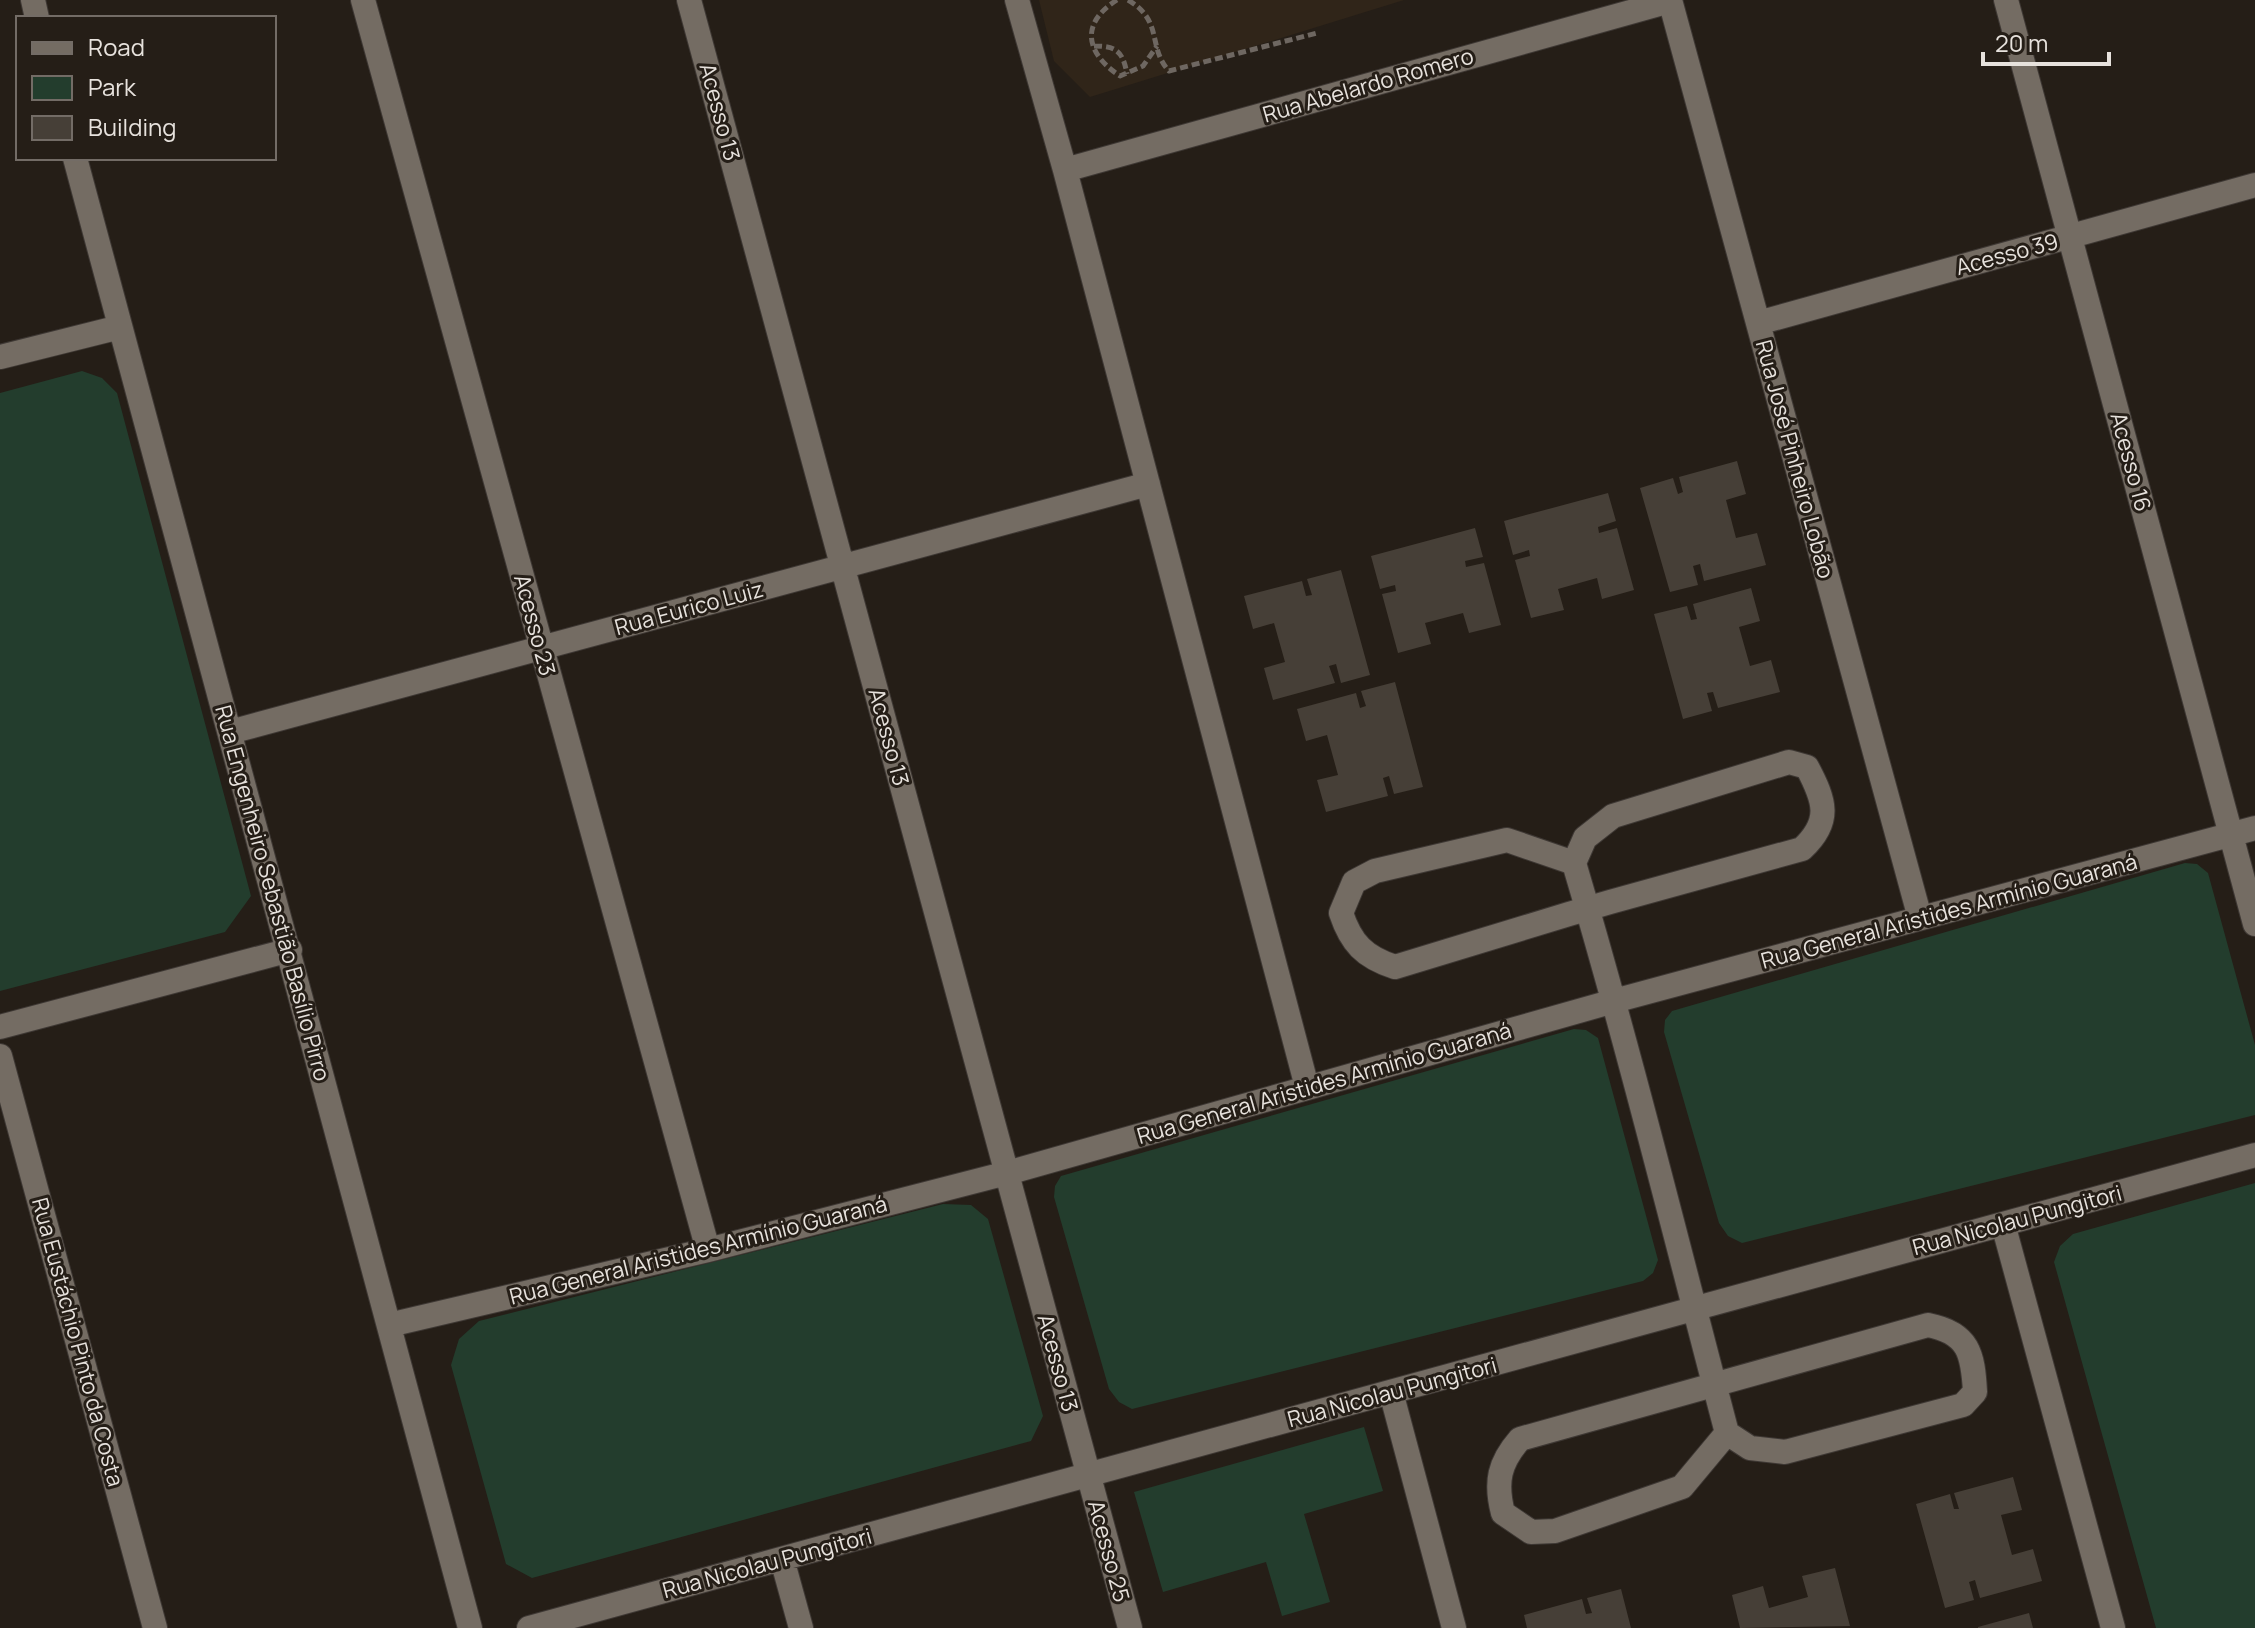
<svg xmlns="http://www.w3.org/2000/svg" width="2255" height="1628" viewBox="0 0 2255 1628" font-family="Manrope,sans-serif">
	<rect width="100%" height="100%" fill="#251e17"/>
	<path fill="#302519" d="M1039,0h365l-314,97 -36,-36z"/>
	<path fill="#233d2d" d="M82,371l20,7 15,15 134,503 -26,36 -225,59v-598z
		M2185,863l12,1 11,9 47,172v70l-513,128 -14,-7 -9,-13 -55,-191 1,-12 7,-9z
		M1574,1029l12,1 12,8 60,222 -5,13 -10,8 -511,128 -13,-7 -10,-13 -55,-192 1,-11 6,-10z
		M2255,1183v445h-99l-102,-366 6,-16 13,-12z
		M943,1204l28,1 17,14 55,197 -12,25 -499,137 -26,-14 -55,-199 8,-26 20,-18z
		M1364,1427l19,64 -79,23 26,88 -48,14 -16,-54 -103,30 -29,-100z"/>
	<path fill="#463f37" d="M1737,461l9,33 -20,6 10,38 21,-5 9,32 -62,16 -4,-17 -7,2 5,19 -28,7 -30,-104 33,-10 5,16 5,-2 -4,-15z
		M1608,493l8,28 -18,6 1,6 18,-5 17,62 -32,9 -5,-21 -39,11 6,21 -33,8 -16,-58 15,-4 -1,-6 -16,5 -9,-34z
		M1475,528l8,29 -18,4 1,6 18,-4 17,62 -32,8 -6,-20 -38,10 6,21 -33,9 -16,-59 14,-3 -1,-6 -15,4 -9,-33z
		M1341,570l29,105 -29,8 -5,-19 -7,2 6,17 -62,17 -9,-32 21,-6 -11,-39 -21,6 -9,-33 58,-15 4,15 6,-1 -5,-16z
		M1751,588l9,33 -21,6 11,39 21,-6 9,32 -62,16 -5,-16 -6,1 5,18 -29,8 -29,-105 33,-8 4,14 6,-1 -4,-15z
		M1395,682l28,105 -29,7 -5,-18 -6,2 5,18 -62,16 -9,-32 21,-5 -11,-40 -21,6 -9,-32 59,-16 4,15 6,-2 -5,-15z
		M2013,1477l9,33 -21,5 11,40 21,-6 9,32 -62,17 -5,-18 -6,2 5,18 -29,8 -29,-104 34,-10 4,15h5l-5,-16z
		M1835,1568l15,58 -110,2 -8,-33 31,-9 6,22 39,-11 -6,-21z
		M1621,1589l10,39h-104l-3,-13 58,-16 4,15 6,-1 -5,-15z
		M2029,1613l4,15h-55v-1z"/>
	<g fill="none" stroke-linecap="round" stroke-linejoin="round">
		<defs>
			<path id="minor" d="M33,0l4,18
				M363,0l345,1250
				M689,0l441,1628
				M1017,0l48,170 242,917
				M1670,0l250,918
				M2006,0l249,924
				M75,158l395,1470
				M1065,170l605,-169
				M1758,323l497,-138
				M0,357l120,-30
				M230,732l918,-248
				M1574,863l-67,-23 -132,31 -21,11 -13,31c10,30 23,44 54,54l174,-53 41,-12 192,-53c30,-28 23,-48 5,-82l-18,-5 -176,54 -28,22 -11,25c56,189 103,380 153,570l23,15 35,4 178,-47 12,-13c-2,-38 -6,-59 -47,-67l-408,114c-21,24 -25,43 -17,74l28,19 24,-1 127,-44 45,-54
				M0,1027l290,-77
				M0,1056l155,572
				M2003,1224l110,404
				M389,1325l319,-75 299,-77 607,-172 641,-173
				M1391,1392l63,236
				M782,1559l19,69
				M529,1628l1726,-473"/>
		</defs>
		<use href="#minor" stroke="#3e3834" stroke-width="26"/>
		<path stroke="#6e6761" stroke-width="5" stroke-dasharray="8 4" stroke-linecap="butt" d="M1117,0c-37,23 -32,53 3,76l23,-10 14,-20
			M1128,0c36,21 19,47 41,71l148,-38
			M1094,46c23,0 29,6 33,28"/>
		<use href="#minor" stroke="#746c63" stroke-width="24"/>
	</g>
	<g text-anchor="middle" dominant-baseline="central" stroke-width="6" stroke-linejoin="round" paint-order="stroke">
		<g font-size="22" fill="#e7e2dd" stroke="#251e17">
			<text transform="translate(1368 85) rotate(-16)">Rua Abelardo Romero</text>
			<text transform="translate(720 112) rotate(75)">Acesso 13</text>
			<text transform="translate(2007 254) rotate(-15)">Acesso 39</text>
			<text transform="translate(1795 459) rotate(75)">Rua José Pinheiro Lobão</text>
			<text transform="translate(2131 462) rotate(75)">Acesso 16</text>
			<text transform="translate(689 608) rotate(-15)">Rua Eurico Luiz</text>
			<text transform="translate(535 625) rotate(75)">Acesso 23</text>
			<text transform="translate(889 737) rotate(75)">Acesso 13</text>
			<text transform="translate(273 893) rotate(75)">Rua Engenheiro Sebastião Basílio Pirro</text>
			<text transform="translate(1949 911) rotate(-15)">Rua General Aristides Armínio Guaraná</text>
			<text transform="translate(1324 1083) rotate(-16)">Rua General Aristides Armínio Guaraná</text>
			<text transform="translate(2017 1220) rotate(-15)">Rua Nicolau Pungitori</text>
			<text transform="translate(698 1250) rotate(-14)">Rua General Aristides Armínio Guaraná</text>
			<text transform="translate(78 1342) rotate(75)">Rua Eustáchio Pinto da Costa</text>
			<text transform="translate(1058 1363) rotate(75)">Acesso 13</text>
			<text transform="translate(1392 1392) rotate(-15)">Rua Nicolau Pungitori</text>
			<text transform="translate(1109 1551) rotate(75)">Acesso 25</text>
			<text transform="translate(767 1563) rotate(-15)">Rua Nicolau Pungitori</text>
		</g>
	</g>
	<rect x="16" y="16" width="260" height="144" fill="#251e17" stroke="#736c66" stroke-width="2"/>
	<rect x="32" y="42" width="40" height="12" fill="#746c63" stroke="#736c66" stroke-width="2"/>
	<text x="88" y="56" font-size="24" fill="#e7e2dd">Road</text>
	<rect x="32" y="76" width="40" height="24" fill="#233d2d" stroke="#736c66" stroke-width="2"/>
	<text x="88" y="96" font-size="24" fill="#e7e2dd">Park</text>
	<rect x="32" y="116" width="40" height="24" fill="#463f37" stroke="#736c66" stroke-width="2"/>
	<text x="88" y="136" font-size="24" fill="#e7e2dd">Building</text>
	<path d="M1983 52v12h126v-12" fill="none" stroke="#e7e2dd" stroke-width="4"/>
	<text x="1995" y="52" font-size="24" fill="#e7e2dd" stroke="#251e17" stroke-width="6" paint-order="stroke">20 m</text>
</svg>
